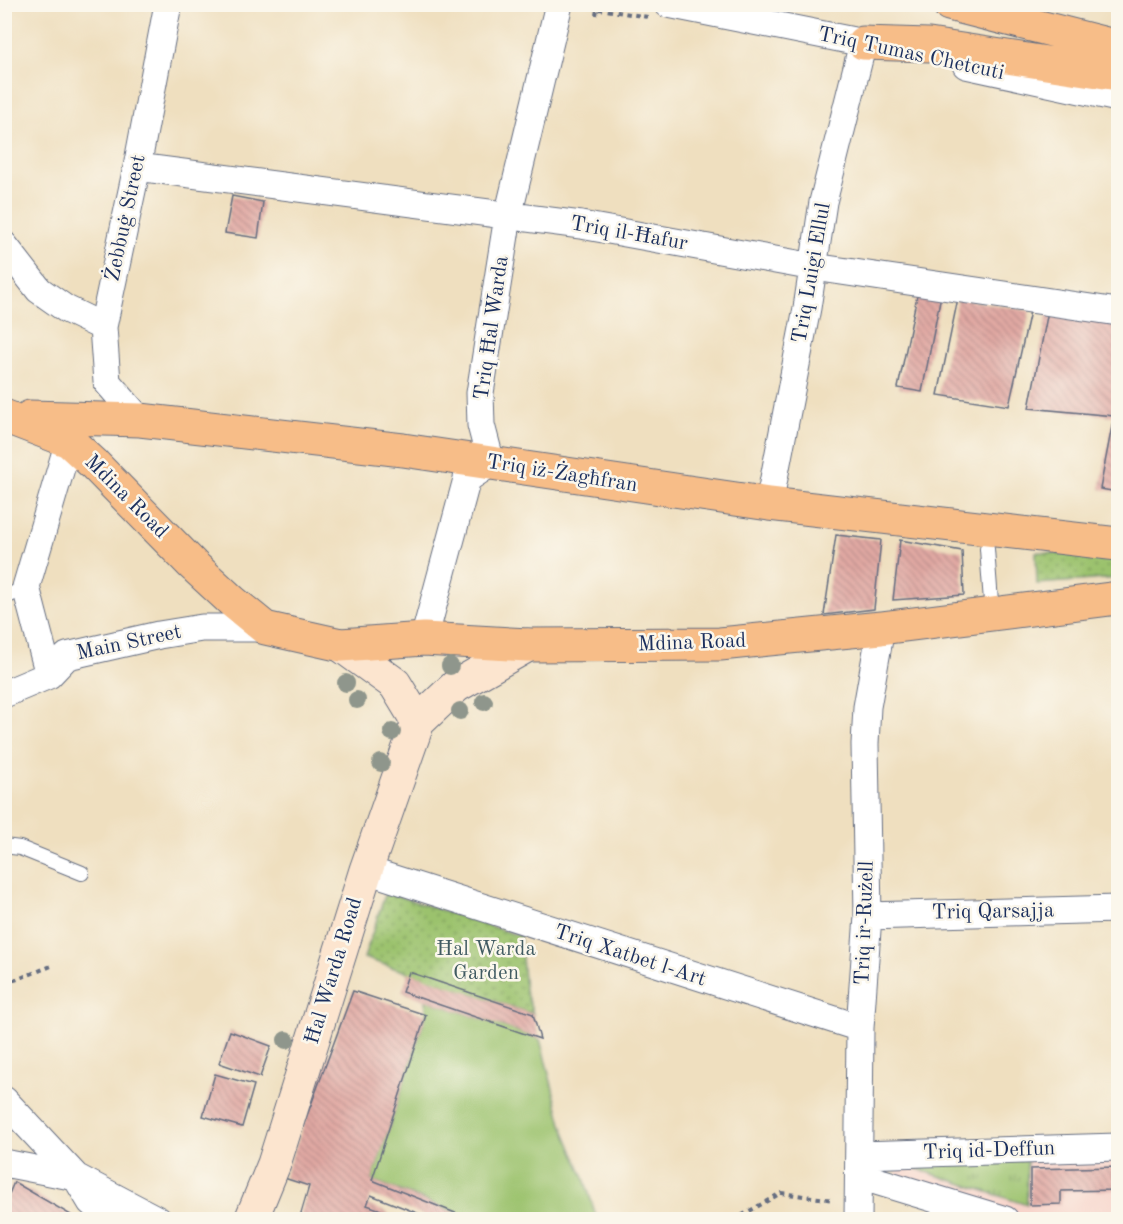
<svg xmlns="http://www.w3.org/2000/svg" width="1123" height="1224" viewBox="0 0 1123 1224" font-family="'Old Standard TT',serif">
	<defs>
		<pattern id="grass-dots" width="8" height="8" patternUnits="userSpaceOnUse" patternTransform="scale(1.5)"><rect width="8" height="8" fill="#9bc26d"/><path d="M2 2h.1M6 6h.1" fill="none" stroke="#7e9e5d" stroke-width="1.8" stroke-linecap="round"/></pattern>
		<pattern id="park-tufts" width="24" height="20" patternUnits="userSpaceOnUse" patternTransform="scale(1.5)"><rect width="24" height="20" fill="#9bc26d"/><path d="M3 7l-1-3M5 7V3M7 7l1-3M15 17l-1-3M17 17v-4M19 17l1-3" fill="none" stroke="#7e9e5d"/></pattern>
		<pattern id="building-back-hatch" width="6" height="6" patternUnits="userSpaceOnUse" patternTransform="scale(1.5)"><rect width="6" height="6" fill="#e1a9a3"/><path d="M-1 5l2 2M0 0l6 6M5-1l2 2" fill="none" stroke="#b68a88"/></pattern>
	</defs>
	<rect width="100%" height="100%" fill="#fbf7ec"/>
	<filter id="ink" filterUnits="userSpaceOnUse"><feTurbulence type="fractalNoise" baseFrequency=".0167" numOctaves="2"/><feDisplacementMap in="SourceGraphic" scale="12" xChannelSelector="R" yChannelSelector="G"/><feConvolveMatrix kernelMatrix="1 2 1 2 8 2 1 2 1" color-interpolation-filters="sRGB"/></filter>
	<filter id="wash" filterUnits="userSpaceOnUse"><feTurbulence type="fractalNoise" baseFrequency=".008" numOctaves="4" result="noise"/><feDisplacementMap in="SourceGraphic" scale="24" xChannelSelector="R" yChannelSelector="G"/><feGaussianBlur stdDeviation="1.35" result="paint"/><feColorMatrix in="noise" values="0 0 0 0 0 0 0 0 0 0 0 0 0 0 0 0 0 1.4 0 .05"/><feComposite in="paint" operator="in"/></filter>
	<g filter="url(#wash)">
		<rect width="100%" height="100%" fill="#efdfbf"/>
		<path fill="#f7d1c8" d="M1118,1146v73h-88l-134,-41 1,-28z"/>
		<path fill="url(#grass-dots)" stroke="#5b7866" stroke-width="1.5" d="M1036,552l82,5v21l-81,6z
			M386,892l134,44 5,54 8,24 -169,-56z"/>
		<path fill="url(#park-tufts)" stroke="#5b7866" stroke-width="1.5" d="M1027,1159v46l-128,-42z"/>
		<path fill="#9bc26d" stroke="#5b7866" stroke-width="1.5" d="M426,1000l114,39 22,85 22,54 13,41h-124l-101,-39 54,-165z"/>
		<g id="blocks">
			<path fill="url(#building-back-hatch)" d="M232,196l31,6 -5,36 -33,-5z
				M918,291l23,4 -19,97 -24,-4z
				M958,298l72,13 -21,95 -71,-11z
				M1048,311l70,11v170l-18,-3 14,-73 -85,-8z
				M836,535l45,5 -7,69 -50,6z
				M900,540l62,11 2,44 -71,5z
				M409,972l124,42 7,25 -138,-47z
				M353,991l73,24 -54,165 101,40h-38l-64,-25 -4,10 22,8 -2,7h-88l10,-34 -25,-8z
				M230,1031l41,15 -11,31 -41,-14z
				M215,1074l39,11 -12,42 -39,-11z
				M1118,1167v23l-57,1v13l-31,1v-36z
				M14,1182l57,33 5,5h-72v-14z"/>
		</g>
	</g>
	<g filter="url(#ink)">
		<use href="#blocks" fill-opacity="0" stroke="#656d80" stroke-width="1.5"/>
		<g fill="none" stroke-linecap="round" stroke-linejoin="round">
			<defs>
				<path id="lane" d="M987,549l5,66
					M4,598l22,-11
					M4,846l16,2 62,25"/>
				<path id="street" d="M668,4l211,42
					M966,65l152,33
					M137,167l444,58 233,42 304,45
					M4,245l35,45 27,19 37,18
					M140,420l-33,-38 -4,-55 34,-160 31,-163
					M769,504l38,-196 16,-106 40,-159
					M424,639l43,-160 24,-16 -10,-38 -1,-32 28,-177 51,-212
					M49,675l-23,-88 43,-146
					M4,694l45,-19 18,-19 92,-21 43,-7h63
					M366,870l494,158
					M868,916l250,-7
					M4,1100l72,77 15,25 21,18
					M860,1155l258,-8
					M4,1163l72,14 82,43
					M860,1176l145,44
					M858,1220l2,-192 8,-112 -3,-172 2,-37 14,-79"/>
				<path id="secondary" d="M341,645l54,39 23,38
					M251,1220l23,-56 92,-294 52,-148 38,-36 72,-41"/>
				<path id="highway" d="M949,4l169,43
					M863,43l66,2 189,29
					M4,416l65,25 25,23 99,101 40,37 32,26 76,17 83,-6 104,6 192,-1 161,-16 237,-30
					M30,417l110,3 263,30 366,54 349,40"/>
			</defs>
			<use href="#lane" stroke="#656d80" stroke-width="16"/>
			<use href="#street" stroke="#656d80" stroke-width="29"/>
			<use href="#secondary" stroke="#656d80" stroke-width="35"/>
			<use href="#highway" stroke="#656d80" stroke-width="35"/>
			<path stroke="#656d80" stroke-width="4" stroke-dasharray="4.5 4.5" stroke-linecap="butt" d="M581,6l67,11
				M596,15l2,-11
				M4,979l11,1 39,-15
				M734,1220l47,-27 53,7"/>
			<use href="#lane" stroke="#fff" stroke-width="14"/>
			<use href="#street" stroke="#fff" stroke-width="27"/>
			<use href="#secondary" stroke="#fce5cf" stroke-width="33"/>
			<use href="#highway" stroke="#f7bd88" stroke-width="33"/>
		</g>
		<g fill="#8f968c">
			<circle cx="450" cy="666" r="9"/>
			<circle cx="346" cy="683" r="9"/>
			<circle cx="357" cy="700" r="9"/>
			<circle cx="484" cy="702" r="9"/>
			<circle cx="460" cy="711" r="9"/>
			<circle cx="392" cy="732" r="9"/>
			<circle cx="381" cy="763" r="9"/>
			<circle cx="286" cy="1040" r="9"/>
		</g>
	</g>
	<g text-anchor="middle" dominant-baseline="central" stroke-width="5" stroke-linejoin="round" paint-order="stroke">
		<g font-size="21" fill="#1b2f5e" stroke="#fbf7ec">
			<text transform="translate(911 54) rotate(12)">Triq Tumas Chetcuti</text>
			<text transform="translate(126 218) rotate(-78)">Żebbuġ Street</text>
			<text transform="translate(629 234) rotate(10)">Triq il-Ħafur</text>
			<text transform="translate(812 273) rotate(-80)">Triq Luigi Ellul</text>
			<text transform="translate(492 328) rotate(-82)">Triq Ħal Warda</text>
			<text transform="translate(562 474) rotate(9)">Triq iż-Żagħfran</text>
			<text transform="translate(126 497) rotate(45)">Mdina Road</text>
			<text transform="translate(129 643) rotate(-12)">Main Street</text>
			<text transform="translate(692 643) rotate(-2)">Mdina Road</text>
			<text transform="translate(993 912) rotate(-1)">Triq Qarsajja</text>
			<text transform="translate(865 923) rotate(-88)">Triq ir-Rużell</text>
			<text transform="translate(630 956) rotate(18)">Triq Xatbet l-Art</text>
			<text transform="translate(334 971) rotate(-73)">Ħal Warda Road</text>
			<text transform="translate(989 1151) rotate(-2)">Triq id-Deffun</text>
		</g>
		<g font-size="21" fill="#415b62" stroke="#fbf7ec">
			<text x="486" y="949">Ħal Warda<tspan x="486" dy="24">Garden</tspan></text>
		</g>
	</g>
	<rect width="1123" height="1224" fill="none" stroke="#fbf7ec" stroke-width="24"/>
</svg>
